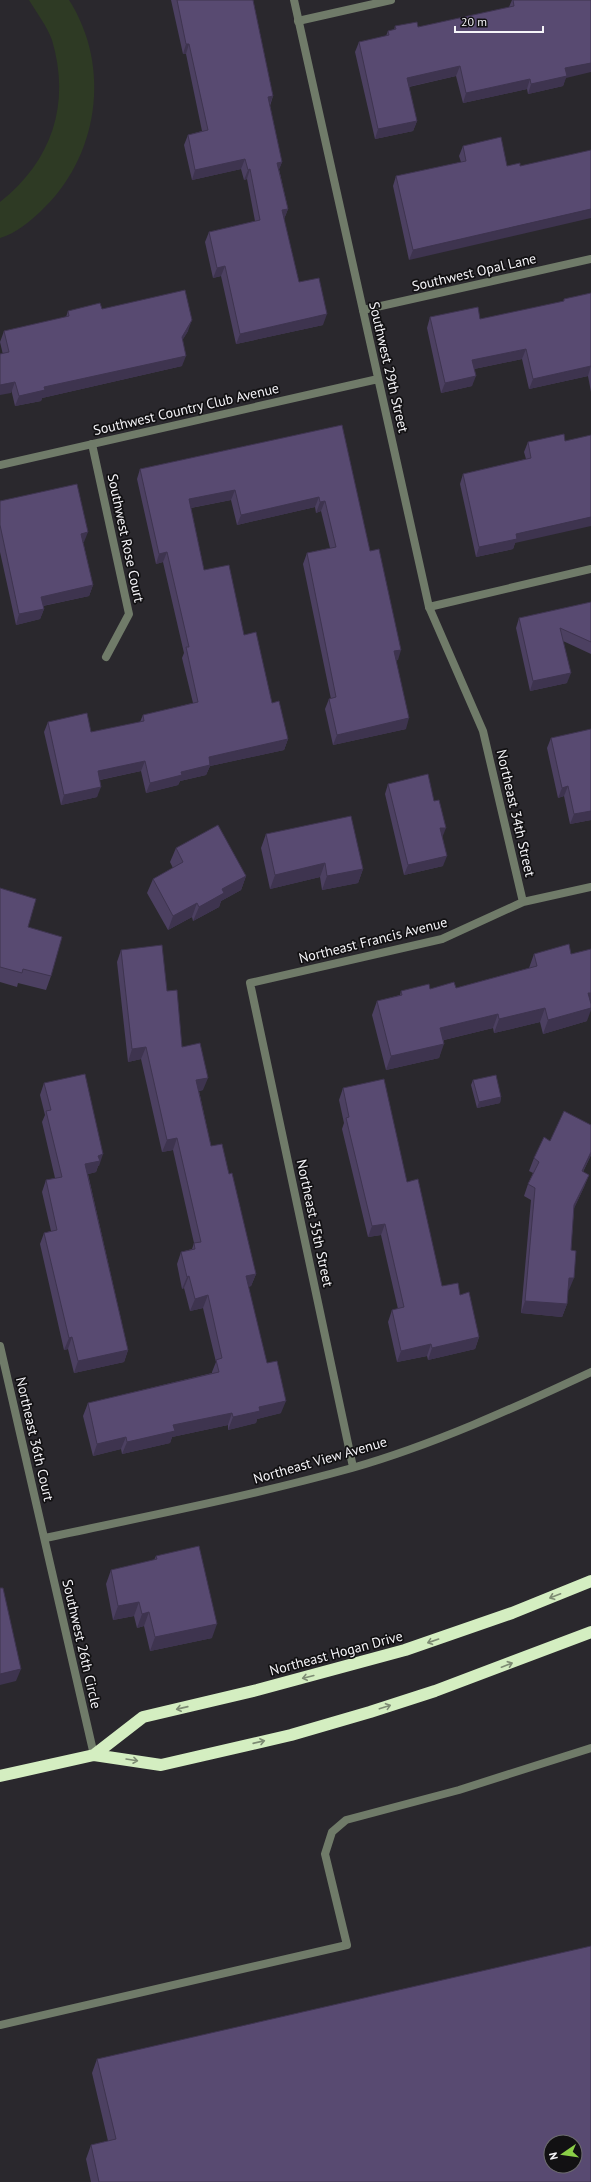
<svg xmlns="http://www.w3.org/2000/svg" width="591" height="2182" viewBox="0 0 591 2182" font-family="'PT Sans',sans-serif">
	<rect width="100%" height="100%" fill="#2a282d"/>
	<path fill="#2e3a24" d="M29,0h40c43,67 30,158 -29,212 -12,11 -24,21 -40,26v-36c52,-41 71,-98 52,-162 -5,-14 -16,-28 -23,-40z"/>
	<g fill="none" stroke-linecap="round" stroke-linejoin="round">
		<path stroke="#707b69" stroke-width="8" d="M298,21l93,-21
			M363,310l228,-51
			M92,444l37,170 -23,43
			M429,607l162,-38
			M0,2025l347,-80 -22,-91 7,-22 14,-12 113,-30 132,-42"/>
		<path stroke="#707b69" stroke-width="8" d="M294,0l135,607 54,124 40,171
			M0,465l378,-86
			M0,1346l94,409
			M353,1467l-103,-484 192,-44 81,-37 68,-15
			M45,1538c103,-22 206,-42 307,-70 81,-23 162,-60 239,-96"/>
		<path stroke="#d4eec1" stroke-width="12" d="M94,1755l49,-38 114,-27 148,-40 107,-37 79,-32
			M0,1776l94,-21 67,10 130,-30 79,-23 65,-21 156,-59"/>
	</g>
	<path fill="#4c4061" d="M171,0h82l20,96 -3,10 12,56 -3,7 9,40 -4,10 15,63 24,43 -87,19 -15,-68 -8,2 -8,-36 4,-10 46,-11 -8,-42 -3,1 -3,-11 -49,11 -8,-35 4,-10 14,-4 -16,-77h-3z
		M512,0h79l-28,86 -35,8 -1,-5 -64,14 -7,-27 -47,11 8,34 -4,10 -38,8 -20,-87 4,-10 27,-6 2,-5 6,-1 1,-4 23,1 91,-20z
		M463,146l44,20h13l-111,94 -16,-74 3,-10 65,-14 -2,-6z
		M591,293v99l-3,-16 -59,13 -7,-30 -48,10 -2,17 -31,7 -14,-65 3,-11 50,2 83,-17 1,-3z
		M68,311l120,20 -6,9v26l-140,32 -1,3 -26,5 -15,-64 4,-11 62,-14z
		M342,425l28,126 28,109h-2l10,69 -73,16 -8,-36 4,-10h2l-28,-135 4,-11 23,-5 -9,-37 -5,2 -1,-6 -78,18 -6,-25 -40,8 13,62 40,65 28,68 16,36 -4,11 -74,16 -4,9 -26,6 -2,4 -32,8 -5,-22 -41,9 -3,17 -36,8 -17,-73 4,-10 43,10 49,-10 3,-7 50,-12 -11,-45 2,-5 -21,-91 -7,2 -19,-85 3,-10z
		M565,441l-50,102 -2,6 -37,8 -16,-73 3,-10 63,-15 -2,-7 4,-10z
		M0,501l84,41h-1l10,43 -4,11 -46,10 1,3 -4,10 -24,6 -16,-73z
		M591,602v52l-28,-13 4,42 -37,8 -14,-63 3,-10z
		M551,738l40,82 -21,4 -6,-28 -6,2 -11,-50z
		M388,784l55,82 -39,9 -19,-81z
		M266,834l97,35 -5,14 -36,7 -2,-13 -50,12 -9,-41z
		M176,848l70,28 -5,14 -20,11 -2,6 -26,14 -1,-4 -24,13 -21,-37 6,-14 20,-11 -3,-6z
		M0,888l28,39 23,49 -5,14 -28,-7 -1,4 -17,-5z
		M121,950l46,41 15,56 21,43 -4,1 12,55 18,28 27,100 -5,12 -3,1 19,76 14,50 -24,6 -1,4 -28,7v-5l-56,12 -2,6 -48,11 -1,-5 -28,7 -10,-40 5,-13 124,-30v-1l4,-10 -13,-54 -13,3 -6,-23 -2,1 -5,-25 4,-12 11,-3 2,-6 -21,-93 -11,2 -21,-93 -13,3 -11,-100z
		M534,954l53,67 -44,13 -3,-12 -46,11 -1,-5 -49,12 -5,18 -53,12 -14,-55 5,-14 23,-6 1,-4 29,-2 26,-1 73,-20z
		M473,1080l28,17 -1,6 -23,5 -6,-23z
		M44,1083l55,83h-1l-2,6 -8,2 40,176 -4,12 -50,11 -6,-24 -4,1 -24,-106 4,-11 7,-2 -9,-39 4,-12 9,-2 -13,-56 3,-7 -5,-20z
		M343,1088l64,94 35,104 18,9 19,42 -4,12 -47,11 -1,-4 -30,6 -9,-40 4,-12 6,-1 -17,-74 -13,2 -26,-108 2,-6 -5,-23z
		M591,1125v30l-8,17 6,3 -5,12 -10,21 -3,42 -2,40h-1l-1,14 -5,13 -41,-4 10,-113 -7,-4 4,-12 5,-11 -4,-2 5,-13 16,-17z
		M156,1556l56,82 -62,13 -6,-25 -7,2 -3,-12 -21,4 -7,-36 5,-14 43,-10z
		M97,2059l494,123h-500l-5,-23 5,-14 17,-4 -16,-68z"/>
	<path fill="#3e344f" d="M186,44h3l-3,10h-3z
		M591,63v9l-25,6 -3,8 -35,8 3,-10 34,-16z
		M460,66l-4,10 -53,12 4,-10z
		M530,79l-3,10 -64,14 3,-10z
		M273,96l-4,10 -1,-9z
		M417,121l-4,10 -38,8 3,-10z
		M245,159l-4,10 -49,11 3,-10z
		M282,162l-4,10 -1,-9z
		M250,169l-3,10 -3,1 4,-10z
		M288,209l-4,10 -2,-9z
		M591,209v9l-182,42 4,-10z
		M225,266l-4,10 -8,2 4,-10z
		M327,314l-4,11 -87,19 4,-10z
		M192,320l-4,11 -10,17 4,-11z
		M526,349l-4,10 -53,11 3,-10z
		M186,356l-4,10 -140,32 -1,3 -26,5 4,-10 25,-9z
		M591,366l-3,10 -59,13 4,-10z
		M476,376l-4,10 -31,7 4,-10z
		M15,382l-4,11 -11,2v-10z
		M235,490l-4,10 -46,9 4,-10z
		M319,497l-4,10 -78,18 4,-10z
		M325,501l-4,10 -5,2 4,-11z
		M591,517v9l-76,17 -2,6 -37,8 3,-10 37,-13z
		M88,532l-4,10 -7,2 4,-10z
		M167,552l-4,10 -7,2 3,-10z
		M93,585l-4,11 -52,11 4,-10z
		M44,609l-4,10 -24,6 3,-11z
		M401,650l-3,10 -7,2 3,-11z
		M571,673l-4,10 -37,8 3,-10z
		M409,718l-3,11 -73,16 4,-10z
		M288,739l-4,11 -74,16 -4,9 -26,6 -2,4 -32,8 4,-10 31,-11 28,-15z
		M145,761l-4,10 -47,10 4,-10z
		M568,786l-4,10 -6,2 4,-10z
		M101,787l-4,10 -36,8 3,-10z
		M591,811v9l-21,4 4,-10z
		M440,828h6l-4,10z
		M447,856l-4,10 -39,9 4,-10z
		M325,863l-5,14 -50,12 5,-14z
		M363,869l-5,14 -36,7 5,-14z
		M246,876l-5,14 -20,11 -2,6 -26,14 6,-14 23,-18z
		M197,903l-5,14 -24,13 5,-14z
		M588,993h3v12z
		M545,1008l-5,14 -46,11 5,-14z
		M591,1008v2l-4,11 -44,13 5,-14z
		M498,1014l-5,14 -58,14 5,-14z
		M444,1044l-5,14 -53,12 5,-14z
		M146,1047l-5,12 -13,3 4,-13z
		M208,1078l-5,12 -11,2 4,-12z
		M501,1097l-1,6 -23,5 2,-6z
		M177,1138l-4,12 -11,2 5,-12z
		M591,1152v3l-14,28 5,-12z
		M103,1154l-4,12h-1l-2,6 -15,4 4,-12 13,-8z
		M589,1175l-5,12 -14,30 4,-12z
		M385,1224l-4,11 -13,2 4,-11z
		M256,1274l-5,12 -10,3 5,-13z
		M189,1276l-5,12 -2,1 5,-12z
		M569,1278h5l-5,12h-4z
		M208,1295l-5,13 -13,3 5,-12z
		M525,1301l42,3 -5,13 -41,-4z
		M72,1337l-4,12 -4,1 5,-12z
		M479,1337l-4,12 -47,11 4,-12z
		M431,1344l-4,12 -30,6 4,-11z
		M128,1350l-4,12 -50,11 4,-12z
		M286,1401l-5,12 -24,6 -1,4 -28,7 5,-13 26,-10z
		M232,1413l-4,12 -56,12 -2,6 -48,11 5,-12 46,-17z
		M126,1437l-5,12 -28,7 4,-12z
		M139,1602l-5,14 -21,4 5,-14z
		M149,1612l-5,14 -7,2 5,-14z
		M217,1624l-5,14 -62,13 5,-14z
		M21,1669l-5,12 -16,4v-11z"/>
	<path fill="#584a71" stroke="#3e344f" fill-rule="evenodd" d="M177,0h76l20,96 -5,1 14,65 -5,1 11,46 -6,1 17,72 20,-4 8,36 -87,20 -15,-68 -8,2 -8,-36 51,-12 -10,-51 -2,1 -3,-11 -50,11 -7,-35 20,-5 -19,-86h-3z
		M513,0h78v63l-26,5 2,8 -36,8 -1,-5 -64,14 -6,-27 -53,12 10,43 -39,8 -19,-87 30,-7 -1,-4 8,-2 -1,-3 22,-4 1,5 96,-21z
		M501,137l6,29 13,-3v3l71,-16v59l-178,41 -17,-74 70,-15 -3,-15z
		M185,290l7,30 -10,17 4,19 -142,31 1,3 -26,6 -4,-14 -15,3v-31l9,-2 -5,-21 65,-15 -1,-5 32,-8 2,6z
		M591,293v73l-58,13 -7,-30 -54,11 4,16 -31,7 -15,-66 48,-10 2,12 84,-18v-2z
		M342,425l28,126 9,-2 22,101 -7,1 15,67 -72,17 -8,-36 7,-2 -29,-144 29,-6 -11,-46 -5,1 -1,-5 -78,18 -6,-25 -46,9 15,71 25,-5 15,70 12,-3 16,71 7,-2 9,38 -79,18 1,8 -29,7 1,3 -32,8 -5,-22 -47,10 3,16 -37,8 -16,-73 39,-9 4,19 53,-11 -1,-6 55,-13 -12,-55h3l-22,-95 -8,2 -19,-85z
		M564,434l1,7 26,-6v82l-75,17 1,5 -38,8 -16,-73 68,-16 -3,-16z
		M77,484l11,48 -7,2 12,51 -52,12 3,12 -25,5 -19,-89v-24z
		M591,602v40l-31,-14 11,45 -38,8 -14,-63z
		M591,729v82l-17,3 -6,-28 -6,2 -11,-50z
		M428,774l6,27 5,-1 7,28h-6l7,28 -39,9 -20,-81z
		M351,816l12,53 -36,7 -2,-13 -50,12 -9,-41z
		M218,825l28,51 -24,13 2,4 -25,14 -2,-4 -24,13 -20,-37 30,-17 -7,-14z
		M0,888l36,11 -8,28 34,10 -11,39 -28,-7 -1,4 -22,-6z
		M569,944l2,10 20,-5v44h-3l3,11v4l-43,12 -3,-12 -46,11 -1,-5 -58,14 4,16 -53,12 -14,-55 25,-6 -1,-4 28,-7 1,5 24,-7 2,6 81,-22 -3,-12z
		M162,945l5,46 10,-1 5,57 18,-4 8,35 -12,2 15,66 11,-2 7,30 3,-1 24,101 -10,2 21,87 10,-2 9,40 -27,6 1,4 -27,6 -1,-4 -59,12 2,6 -48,11 -1,-5 -29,7 -9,-41 131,-31 -3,-12 6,-2 -14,-63 -13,4 -6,-23 -2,1 -6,-25 14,-3 -1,-6 7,-1 -24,-104 -10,2 -21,-93 -14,2 -11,-99z
		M85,1074l18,80 -5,2 2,5 -15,3 43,186 -50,11 -6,-24 -3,1 -25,-105 13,-3 -11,-50 16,-3 -16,-66 5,-1 -7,-27z
		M496,1075l5,22 -22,5 -6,-22z
		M384,1079l23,103 11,-3 24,107 16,-3 2,12 9,-3 10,45 -47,11 -1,-4 -30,7 -9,-41 12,-3 -19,-83 -13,2 -26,-108 3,-1 -6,-29z
		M564,1111l27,14v27l-9,19 7,4 -15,30 -3,45 5,1 -2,27h-5l-2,26 -42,-3 10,-113 -7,-4 11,-22 -5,-4 10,-21 6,4z
		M199,1546l18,78 -62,13 -6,-25 -7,2 -3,-12 -21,4 -7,-36 46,-11 -1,-3z
		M0,1588h3l18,81 -21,5z
		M591,1946v236h-492l-8,-37 25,-6 -19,-80zM551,2142h24v24h-24z"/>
	<defs><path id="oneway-shaft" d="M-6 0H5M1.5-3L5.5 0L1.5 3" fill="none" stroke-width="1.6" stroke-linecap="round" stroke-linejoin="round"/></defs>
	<g stroke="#7d8b73">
		<use href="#oneway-shaft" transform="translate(555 1596) rotate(159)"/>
		<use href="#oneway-shaft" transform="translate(433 1641) rotate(161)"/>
		<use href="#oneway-shaft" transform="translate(507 1665) rotate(-21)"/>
		<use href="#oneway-shaft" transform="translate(308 1677) rotate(166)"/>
		<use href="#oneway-shaft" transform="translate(385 1707) rotate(-18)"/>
		<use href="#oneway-shaft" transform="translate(182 1708) rotate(167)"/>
		<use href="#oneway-shaft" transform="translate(259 1742) rotate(-13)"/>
		<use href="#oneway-shaft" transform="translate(132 1760) rotate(9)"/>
	</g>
	<g text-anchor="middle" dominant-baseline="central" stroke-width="3.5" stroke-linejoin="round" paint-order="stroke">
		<g font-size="14" fill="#f5f4f8" stroke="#121113">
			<text transform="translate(474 272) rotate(-13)">Southwest Opal Lane</text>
			<text transform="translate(389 367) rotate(77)">Southwest 29th Street</text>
			<text transform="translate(186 409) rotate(-13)">Southwest Country Club Avenue</text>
			<text transform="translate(126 538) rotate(78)">Southwest Rose Court</text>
			<text transform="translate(516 813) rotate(77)">Northeast 34th Street</text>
			<text transform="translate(373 940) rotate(-14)">Northeast Francis Avenue</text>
			<text transform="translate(315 1223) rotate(78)">Northeast 35th Street</text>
			<text transform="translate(35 1439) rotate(77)">Northeast 36th Court</text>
			<text transform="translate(320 1460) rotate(-16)">Northeast View Avenue</text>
			<text transform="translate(82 1644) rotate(77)">Southwest 26th Circle</text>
			<text transform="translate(336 1653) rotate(-15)">Northeast Hogan Drive</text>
		</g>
	</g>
	<g transform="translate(563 2154) rotate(257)"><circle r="19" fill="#121113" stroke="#6d6c6f"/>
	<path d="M0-3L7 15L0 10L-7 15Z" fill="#8ace47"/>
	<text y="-6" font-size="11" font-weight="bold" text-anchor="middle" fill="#f5f4f8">N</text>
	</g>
	<path d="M455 26v6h88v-6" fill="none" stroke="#f5f4f8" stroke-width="2"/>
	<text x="461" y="26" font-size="12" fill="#f5f4f8" stroke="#121113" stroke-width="3" paint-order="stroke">20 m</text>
</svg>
